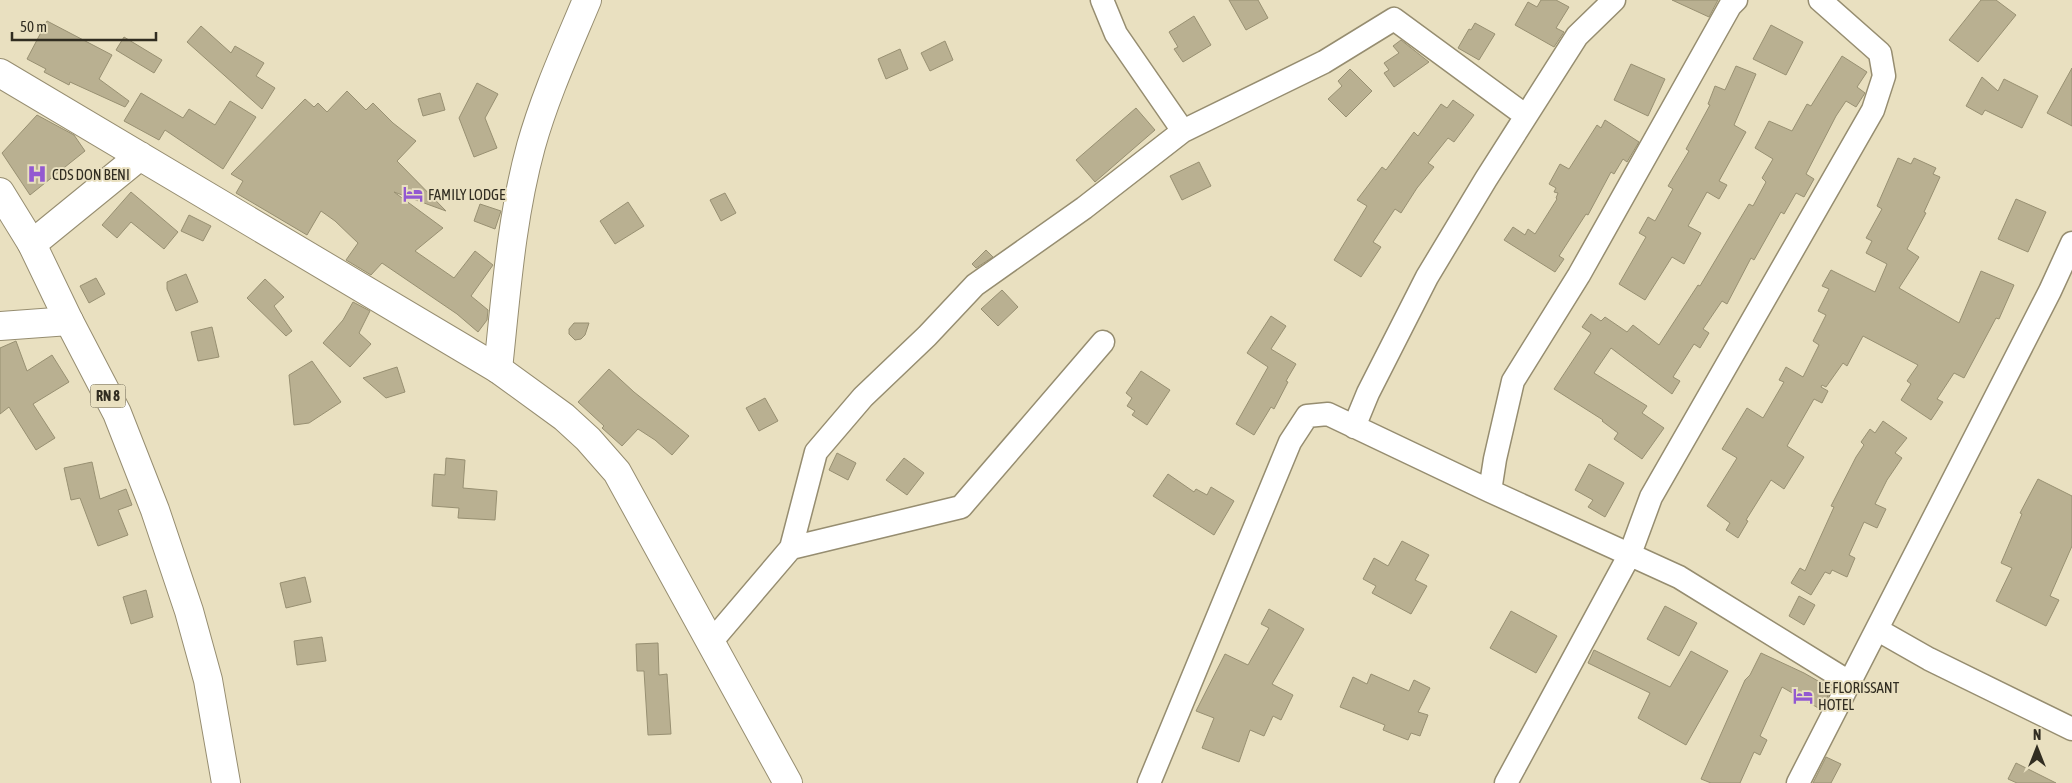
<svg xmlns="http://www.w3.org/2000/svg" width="2072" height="783" viewBox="0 0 2072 783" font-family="'Asap Condensed',sans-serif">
	<rect width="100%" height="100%" fill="#e9e0c0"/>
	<path fill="#b9b091" stroke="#989072" d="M1229,0h29l10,18 -22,12z
		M1541,0h15l13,7 -13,21 8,4 -10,15 -39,-22 13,-23 9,5z
		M1672,0h46l-9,17z
		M1981,0h15l20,15 -38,47 -29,-22z
		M1194,16l17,29 -28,17 -9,-13 4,-2 -9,-15z
		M47,21l65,34 -13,24 30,22 -4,6 -55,-25 -1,3 -25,-13 2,-3 -19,-10z
		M1475,23l20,11 -16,26 -21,-12 11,-19 2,1z
		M1771,25l32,17 -17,33 -33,-16z
		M201,26l30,27 4,-7 29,17 -8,13 19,12 -13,21 -75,-67z
		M124,37l38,23 -8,13 -38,-23z
		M1401,40l28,22 -35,25 -10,-14 5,-3 -5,-7 15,-10 -6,-7z
		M945,41l8,19 -23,11 -9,-18z
		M900,49l8,20 -22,10 -8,-20z
		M1842,56l25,16 -10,15 8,6 -9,14 -10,-6 -10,15 -30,58 8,5 -10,18 -8,-4 -12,21 -3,-2 -27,48 -3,-2 -24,46 -5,-3 -19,28 6,4 -9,15 -6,-4 -21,33 7,4 -8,13 -61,-46 -17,25 53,33 -5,7 22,15 -22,31 -28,-20 4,-6 -16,-12 1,-1 -49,-31 37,-56 -9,-6 9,-13 10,7 4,-4 22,15 6,-7 26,20 39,-60 2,1 49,-82 4,2 13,-24 -4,-4 11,-19 -18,-11 14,-27 23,10 15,-27 4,2z
		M1631,64l34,15 -17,37 -34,-16z
		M1736,66l20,8 -22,51 12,7 -27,49 8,4 -8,14 -12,-7 -19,34 13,7 -17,31 -12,-7 -27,43 -26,-16 27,-47 -7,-4 9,-16 7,4 18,-32 -5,-3 21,-35 -3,-2 24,-44 -2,-1 7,-18 10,4z
		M2072,68v58l-25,-13z
		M1350,69l22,22 -26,26 -18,-18 14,-13 -4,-5z
		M1982,77l16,14 6,-12 34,17 -16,32 -37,-18 -3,5 -16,-9z
		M477,83l21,11 -13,24 12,30 -23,9 -15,-39z
		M347,91l19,19 7,-7 20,20 23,18 -19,20 49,50 -52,-19 49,36 -28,23 39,27 21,-27 18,14 -22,31 17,14 -1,10 -9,12 -21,-18 -75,-51 -11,12 -25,-15 12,-17 -23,-22 -14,-10 -14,24 -71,-42 7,-12 -12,-7 74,-75 9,8 4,-4 9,9z
		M141,93l42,25 6,-9 26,16 15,-24 26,16 -33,52 -58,-39 -6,10 -35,-19z
		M440,93l5,17 -22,6 -5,-17z
		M1453,100l21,15 -20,27 -6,-4 -20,25 6,4 -17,21 -16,25 -6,-4 -22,33 8,5 -20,30 -27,-17 33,-54 -10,-6 25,-33 4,3 28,-38 4,4 23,-32 6,4z
		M1136,108l19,22 -60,52 -19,-22z
		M37,115l37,20 11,16 -55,44 -28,-42z
		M1605,120l34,22 -12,20 -4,-3 -9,15 -3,-2 -23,43 -2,-1 -27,42 5,3 -9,13 -51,-32 9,-13 12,8 3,-6 7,5 22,-35 -1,-1 2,-5 -4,-1 2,-4 -7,-4 11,-20 9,5 28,-44 4,3z
		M1898,158l13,6 3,-6 22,10 -3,6 7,3 -16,35 2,1 -19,36 12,8 -20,31 60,35 22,-52 33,14 -15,34 -3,-1 -32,60 -10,-5 -17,26 6,3 -12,18 -30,-20 10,-16 -4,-3 11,-16 -55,-29 -16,30 -4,-3 -17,24 -4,-2 -1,2 7,4 -6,12 -8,-4 -27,47 17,11 -20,32 -13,-9 -25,40 2,1 -10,17 -12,-8 4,-7 -23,-17 30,-48 -15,-9 25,-41 16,10 21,-36 -5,-2 7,-13 17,10 16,-32 -6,-4 13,-26 -8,-4 11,-22 -7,-3 9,-16 44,22 12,-28 -21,-11 6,-12 -6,-3 16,-29 -5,-3z
		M1199,162l12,24 -29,14 -12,-24z
		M131,192l47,40 -14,17 -33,-27 -14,16 -15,-13z
		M725,193l11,20 -15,8 -11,-21z
		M2016,199l30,13 -18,40 -30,-13z
		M628,202l16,24 -29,18 -15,-23z
		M480,204l21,7 -6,18 -21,-8z
		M189,215l22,11 -8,15 -22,-10z
		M986,250l7,7 -17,11 -4,-4z
		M186,274l12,28 -22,9 -9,-22v-7z
		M96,278l9,16 -16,9 -9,-17z
		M265,279l19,18 -10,9 18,25 -6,5 -39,-38z
		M1002,290l16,17 -20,19 -17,-17z
		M353,302l17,9 -11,22 12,11 -21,23 -27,-24 20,-23z
		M1271,316l15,10 -15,23 25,15 -10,17 2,1 -14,27 -3,-2 -17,28 -18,-11 32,-57 -21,-14z
		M574,323h15l-4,12 -4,4 -6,1 -6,-6v-5z
		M212,327l7,30 -21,4 -7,-29z
		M16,341l11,30 25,-16 17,27 -36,22 22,34 -19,12 -27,-43 -9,7v-66z
		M312,361l29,41 -32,21 -15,2 -5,-50z
		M397,367l8,25 -19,6 -23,-20z
		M609,369l25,23 55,44 -17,19 -17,-15 -17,-11 -16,17 -20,-18 2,-2 -26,-24z
		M1141,371l29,19 -23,35 -15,-10 3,-4 -8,-5 5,-8 -6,-5z
		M765,398l13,23 -19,10 -13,-23z
		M1883,421l24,17 -12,15 7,5 -15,22 -12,24 11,5 -9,19 -13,-6 -15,33 6,3 -8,19 -15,-7 -2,4 -5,-2 -14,23 -20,-12 9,-15 5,3 29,-64 -3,-1 25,-49 8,-12 -3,-3 9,-13 5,4z
		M837,453l19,10 -8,17 -19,-10z
		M446,458l19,2 -2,28 34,3 -2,29 -37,-2 1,-10 -27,-2 2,-32 11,1z
		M904,458l20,15 -17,22 -21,-15z
		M92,462l8,37 26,-10 6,16 -14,5 10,25 -30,11 -18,-48 -9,2 -7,-32z
		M1589,464l35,19 -19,34 -17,-10 5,-7 -18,-10z
		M1168,474l26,18 2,-3 11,6 4,-8 23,14 -20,34 -61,-39z
		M2038,479l34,17v50l-22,50 9,4 -13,26 -50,-25 16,-33 -11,-5 21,-49 -2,-1z
		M1402,541l27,14 -14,25 12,6 -16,28 -39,-21 4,-7 -13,-7 11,-21 14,8z
		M305,577l6,25 -25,6 -6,-25z
		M146,590l7,27 -22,7 -8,-27z
		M1799,596l16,9 -11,20 -15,-9z
		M1665,606l32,17 -18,33 -32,-17z
		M1269,609l35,20 -32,55 21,11 -12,25 -8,-4 -9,20 -14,-6 -11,32 -37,-14 12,-30 -18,-7 29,-57 23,11 21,-37 -8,-4z
		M1511,611l46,25 -21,37 -46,-25z
		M322,637l4,24 -29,4 -3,-24z
		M658,643l1,32 8,-1 4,60 -23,1 -4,-64h-7l-1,-27z
		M1594,650l76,37 21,-36 37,20 -42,74 -48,-27 12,-25 -62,-30z
		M1761,653l43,20 28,16 -12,20 -38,-22 -22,49 7,4 -7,15 -6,-3 -14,31h-29l-10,-4 44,-99 5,-5z
		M1371,674l38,17 5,-11 16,8 -12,24 10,3 -8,21 -9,-3 -3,7 -25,-10 2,-5 -45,-18 13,-30 14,7z
		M1826,757l15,7 -10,19h-18z
		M2016,763l40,20h-39l-9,-4z"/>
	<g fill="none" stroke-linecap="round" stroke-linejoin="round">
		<defs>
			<path id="minor" d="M1102,0l14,34 67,97
				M1354,427l14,-34 59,-116 59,-98 91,-143 37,-36
				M1490,491l5,-32 18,-78 66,-106 151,-269 6,-6
				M791,548l25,-96 47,-55 64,-61 48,-51 109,-77 99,-77 141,-69 70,-43 132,97
				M1878,630l51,29 143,70
				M711,642l80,-94 170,-41 142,-165
				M1149,783l141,-341 17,-26 21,-2 162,77 189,86 170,105
				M1506,783l124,-229 21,-57 222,-387 11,-34 -4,-23 -60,-53
				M1798,783l252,-492 22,-48"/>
			<path id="tertiary" d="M0,326l69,-5
				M498,369c8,-74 13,-150 33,-223 14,-50 36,-98 56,-146"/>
			<path id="secondary" d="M0,73l498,296 66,48 24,22 29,33 171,311
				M32,244l108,-88"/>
			<path id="primary" d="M0,192l32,52 37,77 48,92 38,97 34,101 19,69 18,103"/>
		</defs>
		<use href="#minor" stroke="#968d70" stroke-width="25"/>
		<use href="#tertiary" stroke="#968d70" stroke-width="30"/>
		<use href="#secondary" stroke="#968d70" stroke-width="30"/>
		<use href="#primary" stroke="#968d70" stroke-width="30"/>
		<use href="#minor" stroke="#fff" stroke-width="22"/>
		<use href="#tertiary" stroke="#fff" stroke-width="28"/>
		<use href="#secondary" stroke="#fff" stroke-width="28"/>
		<use href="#primary" stroke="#fff" stroke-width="28"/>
	</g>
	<defs>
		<symbol id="hospital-bare" viewBox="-9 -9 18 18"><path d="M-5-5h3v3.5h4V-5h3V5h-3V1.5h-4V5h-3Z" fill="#9359d1" stroke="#e9e0c0" stroke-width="2.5" paint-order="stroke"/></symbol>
		<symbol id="hotel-bare" viewBox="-9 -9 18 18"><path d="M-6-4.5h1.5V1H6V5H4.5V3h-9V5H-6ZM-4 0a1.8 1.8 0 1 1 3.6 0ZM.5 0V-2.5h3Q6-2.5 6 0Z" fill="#9359d1" stroke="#e9e0c0" stroke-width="2.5" paint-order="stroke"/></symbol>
	</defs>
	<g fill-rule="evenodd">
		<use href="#hospital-bare" x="23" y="160" width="28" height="28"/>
		<use href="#hotel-bare" x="399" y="180" width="28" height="28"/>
		<use href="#hotel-bare" x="1789" y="682" width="28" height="28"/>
	</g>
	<g text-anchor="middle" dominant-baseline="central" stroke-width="4" stroke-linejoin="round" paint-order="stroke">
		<rect fill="#e9e0c0" stroke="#686351" stroke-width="1" x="90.5" y="384.5" width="35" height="23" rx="4"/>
		<g font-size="14" font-weight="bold" fill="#312d21">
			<text x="108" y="396">RN 8</text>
		</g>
		<g font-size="15" fill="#312d21" stroke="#e9e0c0" text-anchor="start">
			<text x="52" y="174">CDS DON BENI</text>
			<text x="428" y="194">FAMILY LODGE</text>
			<text x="1818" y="687">LE FLORISSANT<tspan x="1818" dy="17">HOTEL</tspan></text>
		</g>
	</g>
	<g transform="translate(2037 748)" stroke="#e9e0c0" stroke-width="4" paint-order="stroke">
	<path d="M0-4L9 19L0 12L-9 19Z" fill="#312d21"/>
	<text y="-8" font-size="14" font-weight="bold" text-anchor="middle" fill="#312d21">N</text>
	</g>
	<path d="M12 32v8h144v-8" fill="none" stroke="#312d21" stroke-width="2.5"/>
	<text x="20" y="32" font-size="15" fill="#312d21" stroke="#e9e0c0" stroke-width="4" paint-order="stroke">50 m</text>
</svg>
